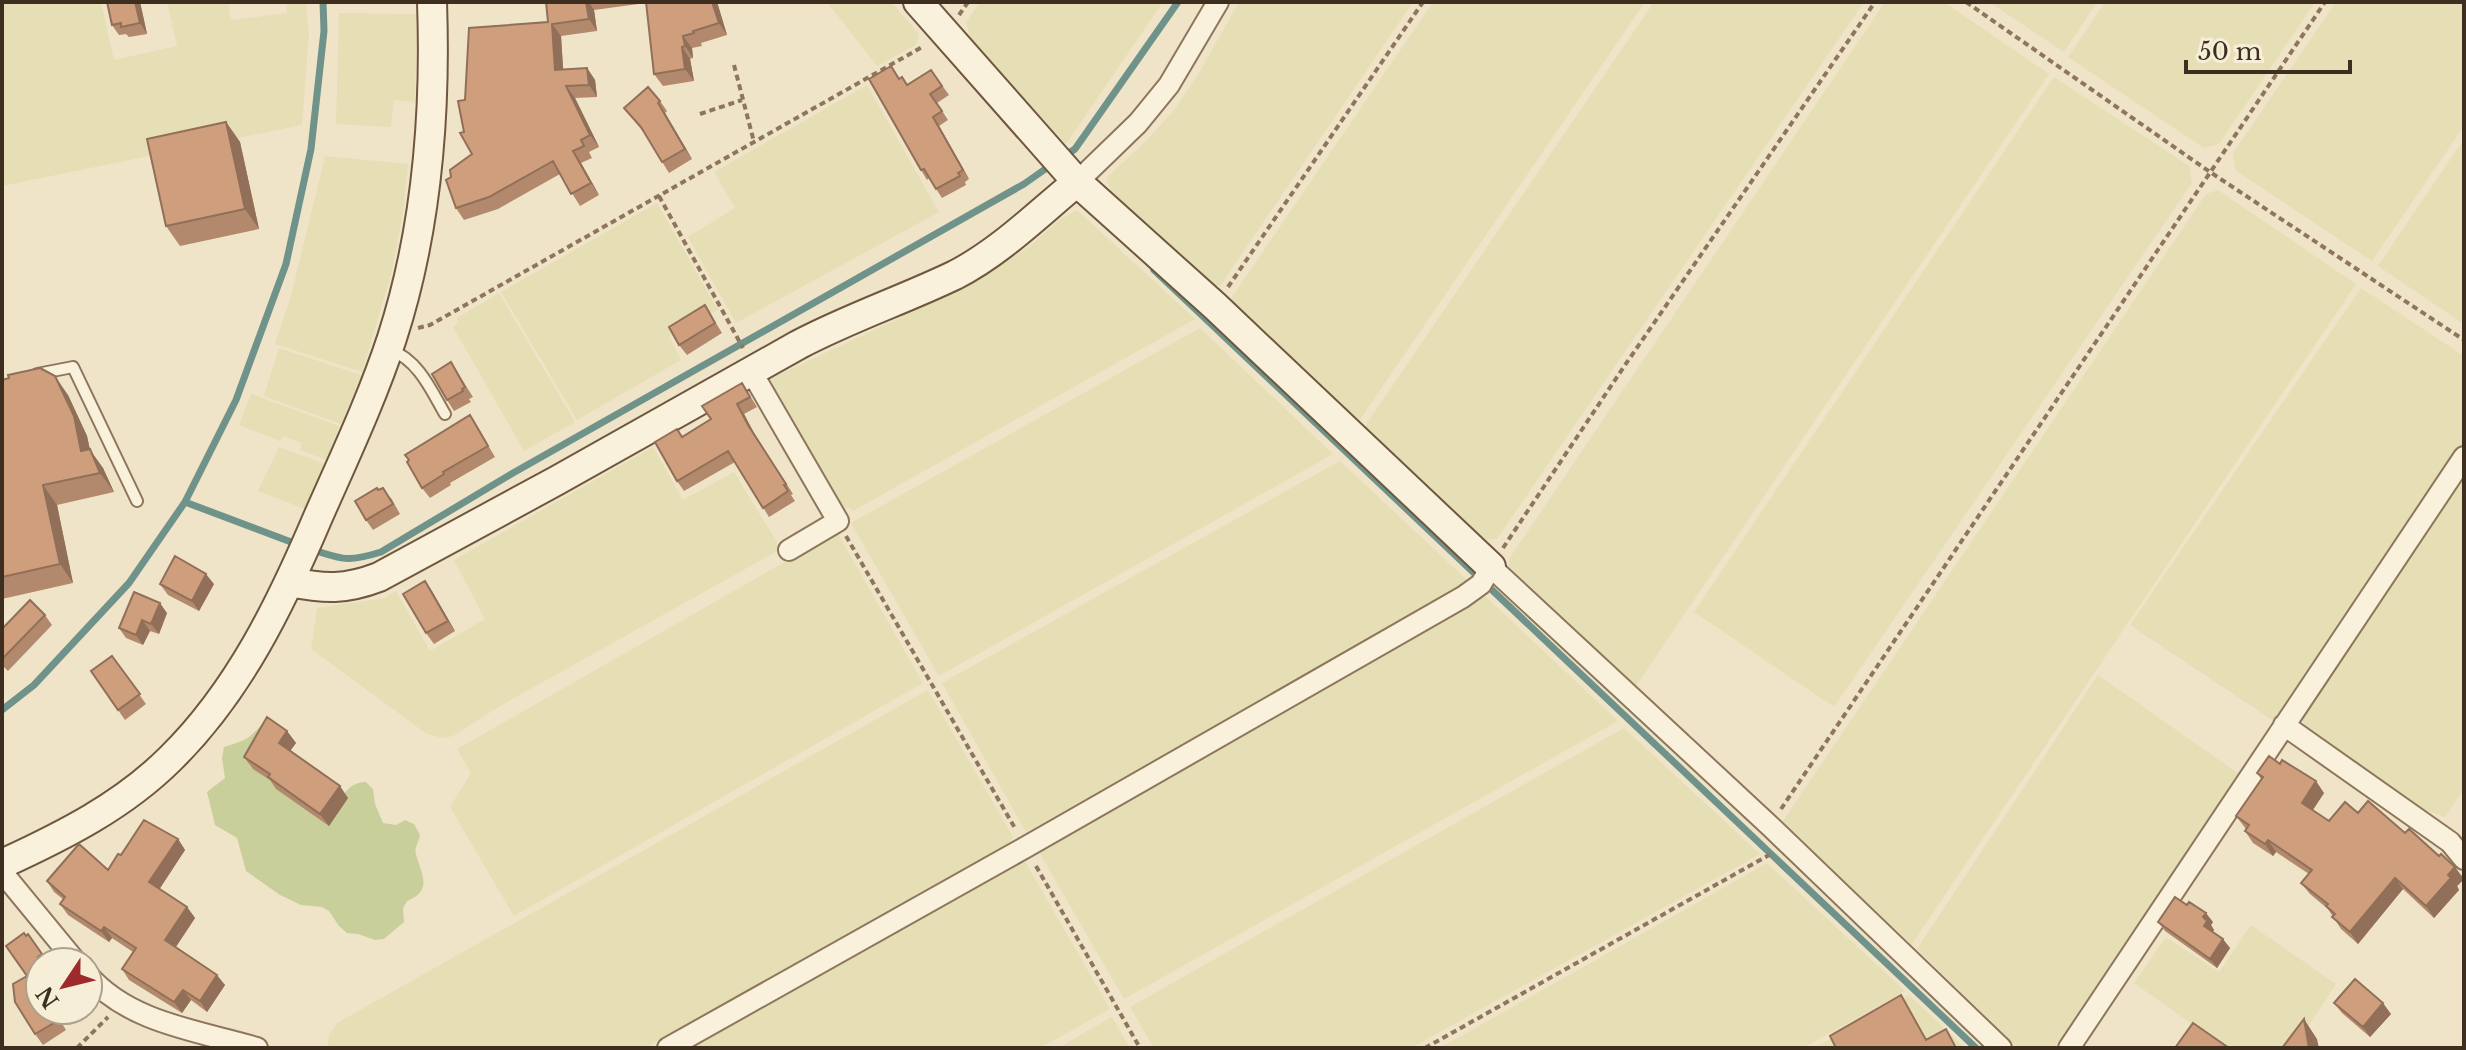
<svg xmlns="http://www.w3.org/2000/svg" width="2466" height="1050" viewBox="0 0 2466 1050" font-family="'Libre Baskerville',serif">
	<rect width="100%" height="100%" fill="#f0e4c8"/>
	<path fill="#e6deb5" d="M2,2h99l13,58 63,-14 -10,-44h61l3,18 56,-7 -1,-11h20l3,33 -7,90 -300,61z
		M827,2h64l28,32 -3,11 -39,21z
		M980,2h183l-97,142 -95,-105 -5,-17z
		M1239,2h174l-193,284 -11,1 -96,-91 -7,-18 41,-38 27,-30 25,-37z
		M1433,2h212l-288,422 -123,-114 -2,-13z
		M1654,2h210l-367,537 -16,1 -118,-111z
		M1885,2h59l105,72 -413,612 -127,-120v-7z
		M1989,2h108l-33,50z
		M2105,2h210l-96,142 -15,4 -136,-91z
		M2336,2h128v124l-92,135 -137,-91 -2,-17z
		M339,13l78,1 -2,88 -21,-2 -3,27 -55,-3z
		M2054,77l135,89 3,17 -358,524 -140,-95z
		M867,85l72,127 -203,111 -48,-86 47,-29 -21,-36z
		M2464,139v185l-86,-58z
		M325,156l83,8 -5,49 -12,62 -29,97 -87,-28 16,-48z
		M2218,190l138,94 -444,660 -128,-117 -1,-6 423,-627z
		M657,203l61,107 -49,26 12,24 -104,60 -76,-128z
		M1077,210l118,109 -342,192 -5,-4 -4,2 -74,-130 210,-99 51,-35 27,-24z
		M2361,288l103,68v87l-190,278 -144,-96z
		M499,293l76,129 -51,29 -71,-124 5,-4 -1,-5z
		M1200,328l133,126 -394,222 -88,-153z
		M279,348l82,27 -20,49 -77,-28z
		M251,394l88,32 -12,34 -27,-10 2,-7 -19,-7 -3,5 -41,-16z
		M279,447l46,17 -20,45 -47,-18z
		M653,447l30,53 51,-28 47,77 -281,157 -47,30 -10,2 -16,-4 -116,-85 6,-41 67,-10 12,-7 34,60 55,-32 -31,-59z
		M1340,461l129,121 -443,250 -84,-149z
		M2464,475v314l-19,28 -20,-7 -118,-79 -6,-14z
		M837,532l86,151 -409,233 -64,-109 21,-34 -14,-24z
		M1485,596l133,125 -494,278 -84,-145 4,-7z
		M2098,675l141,99 -185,274h-36l-101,-99z
		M928,690l85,147 -5,7 -363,204h-318l2,-13 8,-12z
		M1624,728l136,126 -349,194h-257l-24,-41z
		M1018,861l8,2 84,146 -70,39h-353z
		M1767,863l138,128 -102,57h-363z
		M2251,925l85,59 -42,64h-68l-92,-65 32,-46 53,35z
		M1909,995l56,53h-151z
		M1112,1017l18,31h-72z"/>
	<path fill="#c9cf9b" d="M270,720l-1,13 68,70c8,-11 14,-21 29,-21l7,7 2,15 8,19 13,2 9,-5 9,4 6,11c-1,7 -6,13 -4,19 5,20 18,36 -9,47l-4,7 1,14 -20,17 -9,1 -17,-6 -11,-1 -8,-7 -10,-15 -7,-4 -21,-2 -21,-10 -34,-24 -9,-33 -22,-13 -8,-33 18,-14 -3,-20 2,-11c9,-3 18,-5 25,-10 9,-7 11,-13 21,-17z"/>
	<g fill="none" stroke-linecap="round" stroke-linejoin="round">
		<path stroke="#6f938a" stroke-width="7" d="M1062,158l13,-9 103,-147
			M1154,270l822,778
			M185,502l114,43
			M311,549c31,11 38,13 70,3l132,-79 511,-289 27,-19
			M2,710l32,-25 95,-102 56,-81 51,-102 50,-136 25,-115 13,-118 -1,-29"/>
		<defs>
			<path id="lane" d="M391,350c28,11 40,40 54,64
				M37,374l36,-7 64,134"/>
			<path id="street" d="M1077,182l61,-59 31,-38 49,-83
				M751,371l87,150 -49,29
				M2284,725l166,117 14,17
				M2,872l74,90
				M88,975c41,48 112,56 169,73
				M668,1048l358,-201 437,-250 18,-13 10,-17 279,259 231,222
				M2069,1048l395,-591"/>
			<path id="secondary" d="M918,2l159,180 138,124 276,261
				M290,582c35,7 55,8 89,-5l177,-96 242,-136c51,-27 105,-45 157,-70 45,-23 83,-61 122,-93
				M2,864c61,-28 121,-58 169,-106 68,-67 110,-154 147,-241 26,-59 54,-118 74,-179 35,-108 44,-224 40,-336"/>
		</defs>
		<use href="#lane" stroke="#8d765c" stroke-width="14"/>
		<use href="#street" stroke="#8d765c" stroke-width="24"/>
		<use href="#secondary" stroke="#6f573f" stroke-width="32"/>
		<path stroke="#8d765c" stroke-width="4" stroke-dasharray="6 4" stroke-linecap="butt" d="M1966,2l244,170 254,168
			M959,15l9,-13
			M734,65l20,77
			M700,114l42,-14
			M659,196l84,152
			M1228,287l195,-285
			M418,328l12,-3 494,-279
			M846,536l170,294
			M1503,548l120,-180 252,-366
			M1781,809l544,-807
			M1036,866l104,182
			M77,1048l31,-31
			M1425,1048l344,-193"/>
		<use href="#lane" stroke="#faf1dc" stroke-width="10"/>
		<use href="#street" stroke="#faf1dc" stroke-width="20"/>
		<use href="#secondary" stroke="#faf1dc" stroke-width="28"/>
	</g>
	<path fill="#b2896c" d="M140,2l7,32 -18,3 -3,-3 -7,1 -7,-10z
		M546,2h171l10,33 -26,8 1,3 -10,2 1,10 -3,1 4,22 -31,5 -9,-12 -8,-71 -52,7 3,21 -36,5 2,34 24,-2 8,12 2,17 -22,1 24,49 -10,5 3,6 -11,5 18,32 -19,11 -20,-32 -62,35 -34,11 -8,-12 -5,-31 21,-23 -8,-22 1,-32 83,-78z
		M931,70l18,25 -12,8 11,17 -9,6 30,53 -4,3 1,3 -24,13 -13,-20 -2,2 -6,-10 -21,-92 8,7z
		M660,101l7,10 -2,2 27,46 -23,14 -24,-39 -21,-26z
		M226,122l14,20 19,87 -79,17 -14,-20z
		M705,305l17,28 -35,22 -8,-10z
		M451,362l22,35 -4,2 2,3 -17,9 -7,-11z
		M2,380l66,15 19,41 3,14 13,18 11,24 -57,13 16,78 -71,16z
		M742,383l15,24 -13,7 11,21 38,59 -2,1 4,6 -26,16 -34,-55 -51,29 -7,-10v-52l5,8 29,-18z
		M470,415l25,42 -45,26 1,2 -21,13 -8,-10z
		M378,490l13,8 9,16 -27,16 -7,-10z
		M425,581l30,50 -21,13 -8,-11z
		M160,584h54l-15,27 -31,-16z
		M167,613l-8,21 -9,-3 -7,14 -17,-7 -7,-10z
		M45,615l7,10 -44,46 -6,-6v-36z
		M112,656l34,48 -21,16 -34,-49z
		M287,731l9,12 -6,8 58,47 -19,28 -53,-37 -6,-9 -17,-11 -9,-12z
		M2257,773l67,20 -11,17 16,11 29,-8 47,20 59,46 -7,7 2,4 -25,28 -31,-29 -45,55 -17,-15 -13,-20 -18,-15 -9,-11 8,-9 -33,-22 -3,4 -20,-13 -8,-12 1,-2 -10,-13 25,-37z
		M178,839l7,11 -26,39 28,18 8,11 -19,29 49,38 -18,27 -16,-12 -9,13 -53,-33 -7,-11 11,-17 -21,-14 -3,4 -41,-27 -8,-11 4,-4 -10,-8 -7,-11 61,-11 13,-15z
		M2158,922h55l-2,3 3,5 -1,2 17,16 -13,20 -52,-37z
		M28,934l20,28h-8v48h14l12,20 -23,15 -8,-11 -8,-58 -1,-40z
		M2334,1003l57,11 -21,23 -28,-24z"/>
	<path fill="#916f58" d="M135,2h5l7,32 -7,-11z
		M586,2h3l5,8 3,21 -8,-12z
		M712,2h5l10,33 -8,-12z
		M552,24l9,12 3,46 -9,-12z
		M683,36l9,12 1,10 -8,-12z
		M682,47l8,12 4,22 -9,-12z
		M587,68l8,12 2,17 -8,-12z
		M566,86l9,12 24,49 -9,-12z
		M658,103l7,10 27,46 -7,-10z
		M933,117l6,9 30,53 -6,-9z
		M226,122l14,20 19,87 -14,-20z
		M573,151l8,12 18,32 -8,-12z
		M55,376l13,19 19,41 3,14 13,18 11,24 -14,-19 -19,-22z
		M737,404l7,10 11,21 38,59 -45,-69z
		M43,485l14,20 16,78 -13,-19z
		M206,574l8,10 -15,27 -7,-10z
		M425,581l7,10 23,40 -7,-10z
		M160,603l7,10 -8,21 -8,-10z
		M142,620l8,11 -7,14 -7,-10z
		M287,731l9,12 -9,12 -8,-12z
		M2316,781l8,12 -14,21 -8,-11z
		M340,786l8,12 -19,28 -9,-12z
		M178,839l7,11 -28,43 -8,-11z
		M2268,840l8,12 -3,4 -8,-12z
		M2455,867l9,12 -7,7 2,4 -25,28 -8,-12 22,-31z
		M2395,878l8,11 -45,55 -8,-12z
		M187,907l8,11 -22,33 -8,-11z
		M2206,913l7,9 -2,3 3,5 -4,5 -6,-9 -1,-9z
		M104,927l8,11 -3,4 -8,-11z
		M2223,939l7,9 -13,20 -7,-9z
		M217,975l8,10 -18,27 -7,-11z
		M183,990l8,10 -9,13 -8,-11z
		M2383,1003l8,11 -21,23 -7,-10z
		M2304,1019l13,20 2,9h-10z"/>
	<path fill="#cf9f7d" stroke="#916f58" stroke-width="2" d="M107,2h28l5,21 -19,4v-4l-9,2z
		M546,2h40l3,17 -37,5 3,46 32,-2 2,17 -23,1 24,49 -9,5 3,6 -11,5 18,32 -20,11 -18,-33 -64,36 -33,11 -10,-28 5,-3 -1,-7 22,-16 -12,-21 4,-1 -6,-31 7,-1 4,-72 79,-6z
		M646,2h66l7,21 -26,8 1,2 -11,3 2,10 -3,1 3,22 -31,5z
		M891,66l8,13 3,-2 5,8 24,-15 11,16 -12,8 12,17 -9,6 30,53 -5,3 2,3 -24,13 -12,-20 -3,1 -52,-91z
		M648,87l12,14 -2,2 27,46 -23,13 -21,-35 -17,-19z
		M226,122l19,87 -79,17 -19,-87z
		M705,305l10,18 -36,22 -10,-18z
		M451,362l14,25 -3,2 1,2 -16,9 -15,-26z
		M40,368l15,8 19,40 7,35 9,-2 10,24 -57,12 17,79 -58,13v-197l7,-2 -1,-3z
		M742,383l8,14 -13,7 11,21 38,59 -2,1 4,6 -25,17 -35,-57 -51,30 -22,-39 22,-13 5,8 29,-18 -9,-13z
		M470,415l18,31 -45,26 1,2 -22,14 -15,-26 2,-2 -4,-5z
		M377,488l1,2 5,-2 10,16 -27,16 -11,-19z
		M175,556l31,18 -14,27 -32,-17z
		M425,581l23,40 -22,12 -23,-39z
		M134,592l26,11 -9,21 -9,-4 -6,15 -17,-7z
		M30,600l15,15 -43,44v-30z
		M112,656l28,38 -22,16 -27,-39z
		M267,717l20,14 -8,12 61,43 -20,28 -52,-37 2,-3 -26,-17z
		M2269,756l11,8 2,-4 34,21 -14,22 27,18 16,-19 13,11 10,-12 37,32 4,-4 30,27 2,-2 14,13 -7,8 3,3 -25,28 -31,-28 -45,54 -18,-15 3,-3 -9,-8 2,-2 -27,-21 11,-13 -44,-30 -3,4 -20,-13 4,-6 -13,-9 27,-39 -6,-4z
		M144,820l34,19 -29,43 38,25 -22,33 52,35 -17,26 -17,-11 -9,12 -52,-33 14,-21 -32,-21 -3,4 -41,-27 5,-7 -18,-16 32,-37 29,26 10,-16 3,1z
		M2175,897l12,8 2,-3 17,11 -3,4 4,4 -3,5 19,13 -13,20 -52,-37z
		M24,933l2,3 2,-2 14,20 -4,3 2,5v24l-1,1 1,2v21h13l6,10 -24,14 -20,-32 -2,-18 14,-8 -21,-30z
		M2355,979l28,24 -20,24 -29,-24z
		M1901,995l25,45 20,-11 10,19h-120l-6,-12z
		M2304,1019l5,29h-27z
		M2193,1023l36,25h-54z"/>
	<rect width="2466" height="1050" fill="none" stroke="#3d2e20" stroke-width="8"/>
	<g transform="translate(64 986) rotate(235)"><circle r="38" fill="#f7eed8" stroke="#ada18e" stroke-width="2"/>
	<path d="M0-6L14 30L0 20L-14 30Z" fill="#9e2a2b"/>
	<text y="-12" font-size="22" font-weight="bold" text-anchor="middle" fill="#3d2e20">N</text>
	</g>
	<path d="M2186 60v12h164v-12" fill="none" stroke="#3d2e20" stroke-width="4"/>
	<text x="2198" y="60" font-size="24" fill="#3d2e20" stroke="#f7eed8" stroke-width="6" paint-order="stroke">50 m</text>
</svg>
